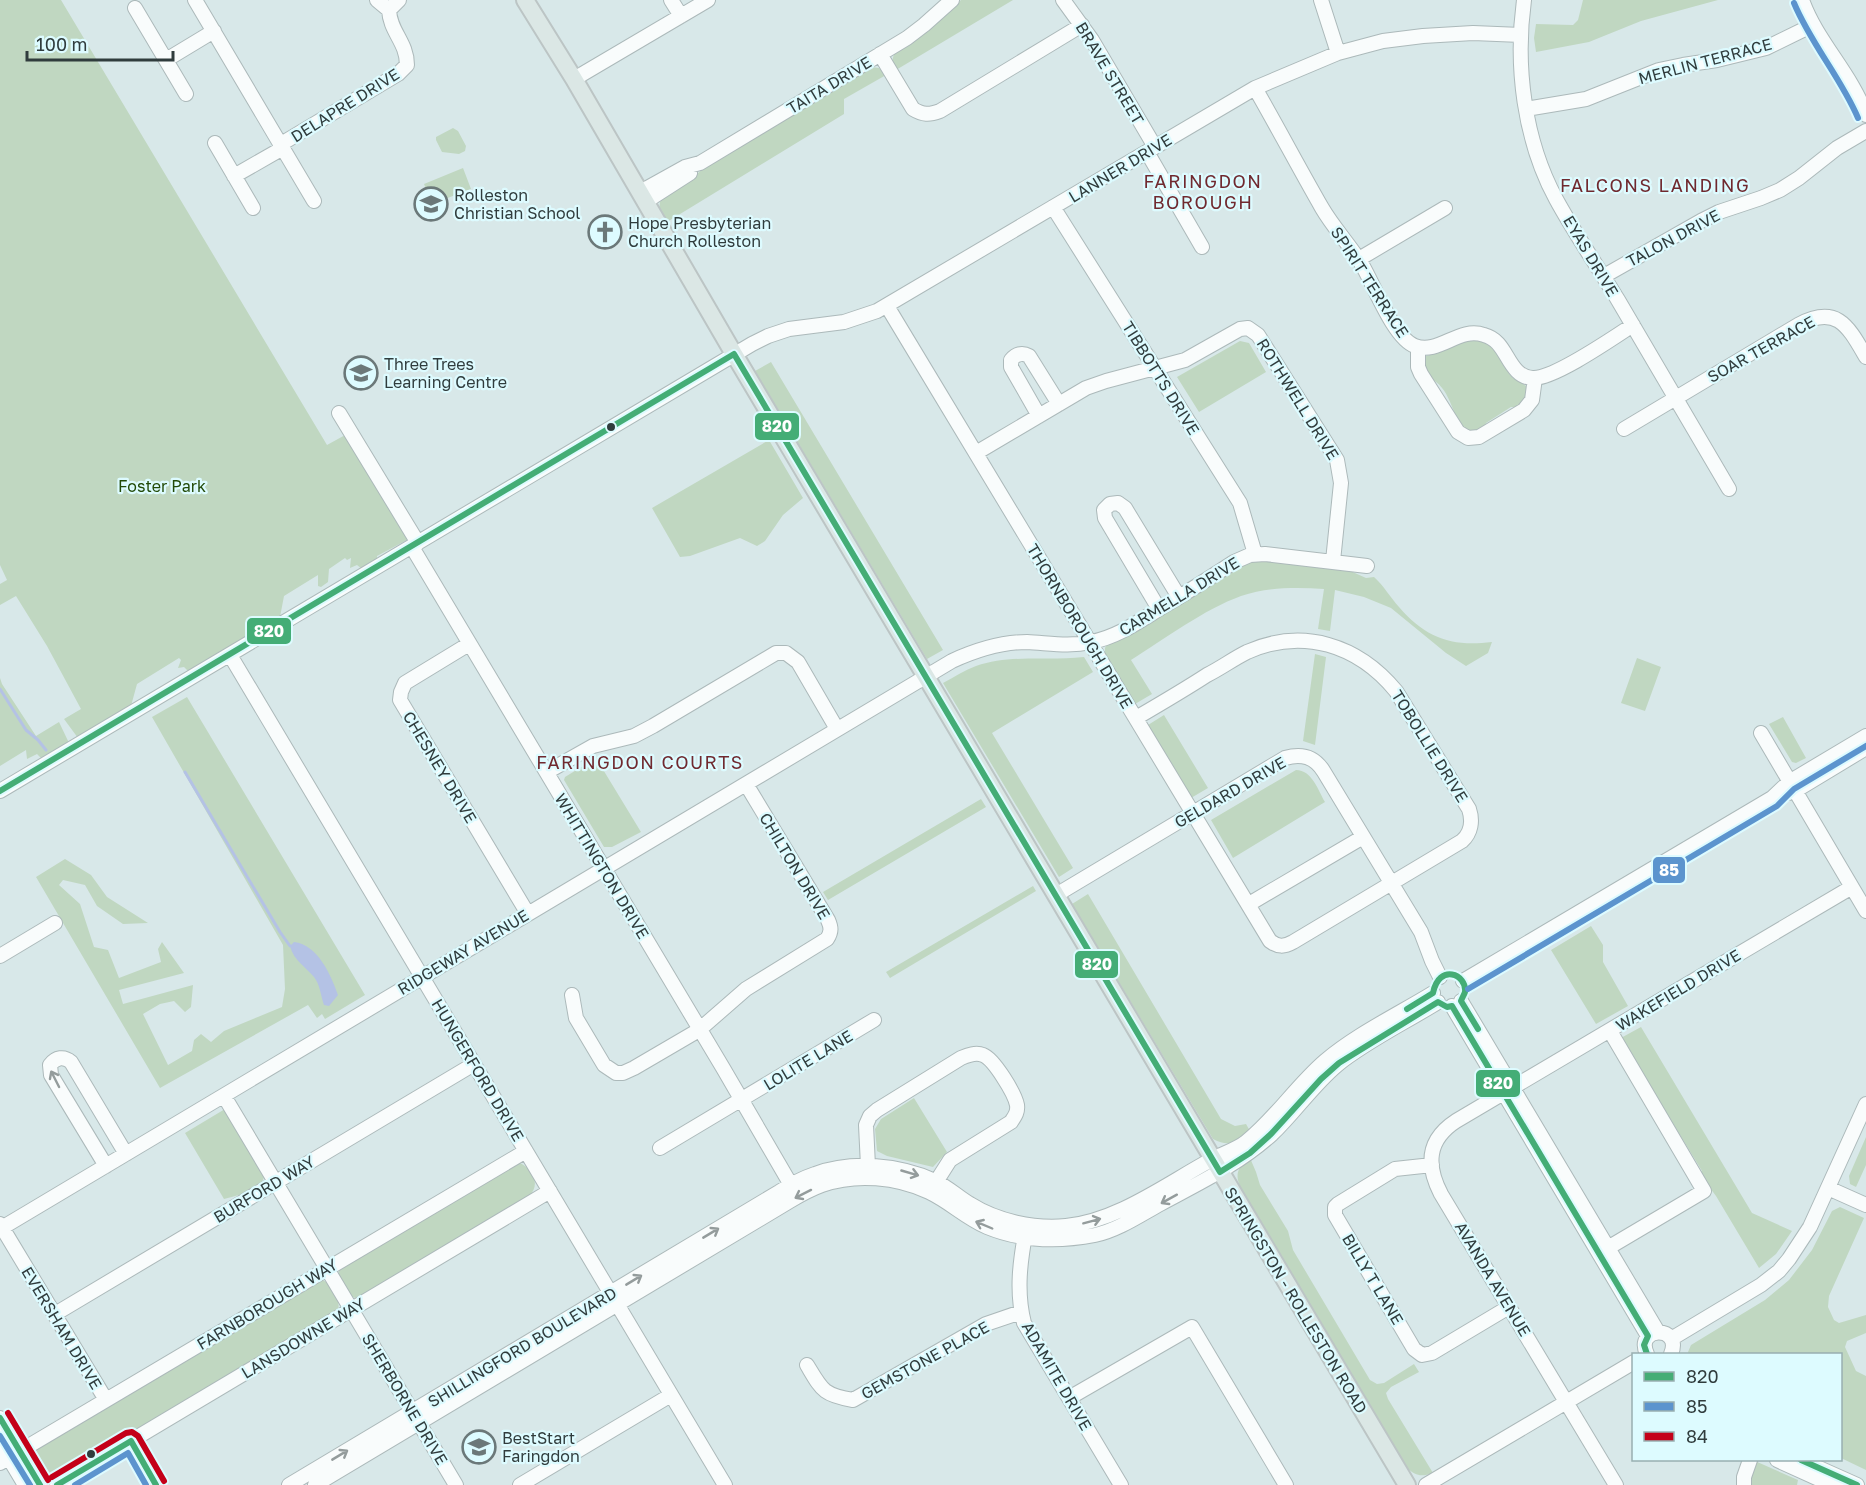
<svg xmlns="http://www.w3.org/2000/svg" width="1866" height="1485" viewBox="0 0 1866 1485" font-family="'Golos Text',sans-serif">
	<rect width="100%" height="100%" fill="#d8e8e9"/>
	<path fill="#c0d7c1" d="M0,0h61l266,445 20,-11 58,98 2,8 -30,16v3l-15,10 -5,-4 -7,3 1,-10 -4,2 -2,-2 -16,11 -1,13 -7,5 -3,-1v-11l-34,21 -4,21 -92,54 -4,-4 -6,1 3,-8 -2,-2 -42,26 -6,22 -53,32 -14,-19 17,-10 -34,-63 -31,-50 -16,9v-21l7,-4 -7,-15z
		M961,0h52l-117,70c-5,-7 -4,-11 -1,-18l38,-26z
		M1583,0h135l-77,21 -52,21 -53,10 -2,-14 2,-14 37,1 5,-5z
		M871,67l8,1 7,7 -42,24v15l-177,108 -8,-12 1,-8 5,-7 27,-17 12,-10z
		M453,128l5,3 8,15 -1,5 -6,3 -17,-2 -6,-12v-3z
		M463,168l8,21 -39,15 -8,-20z
		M1468,339c9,1 16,2 23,7 8,7 12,20 19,29 7,8 19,7 19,20l-11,12h-7l-25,16 -1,4 -8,5 -13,-1c-12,-16 -14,-45 -35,-53l-6,-17 3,-5c16,-3 27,-14 42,-17z
		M1240,341l9,2 17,29 -67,40 -22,-35z
		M771,362l172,288 -16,9 -172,-288z
		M769,440l34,58 -20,17 -18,26 -8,5 -17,-8 -50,18 -10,1 -28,-49z
		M1254,560h9l83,9 20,9 8,-1c10,9 16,20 25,30 27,31 52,40 93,35l-4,11 -22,13 -20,-13 -55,-45 -27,-11 -29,-7 -5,41 -12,-2 6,-40c-28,-2 -56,-2 -83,7 -36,13 -77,43 -110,64l21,34 -17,10 -30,-49v-7l2,-4 137,-80z
		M1315,654l11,3 -11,88 -12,-4z
		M1084,657l9,15 -101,61 81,135 -14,9 -116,-194c11,-6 22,-13 33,-17 35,-12 73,-5 108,-9z
		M1637,658l24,9 -16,44 -24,-8z
		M0,678l2,6 34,52 23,-14 10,21 -27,16 -5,-5 -10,5 -1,-9 -26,16z
		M187,697l178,298 -40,24 -3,-5 -5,4 -9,-13 -148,83 -124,-211 29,-18 26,16 16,22 41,26 -25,1 -26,-18 -12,-21 -22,-5 -4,5 21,19 14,43 14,3 11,28 42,-16 -3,-13 4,-7 22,31 -65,17 4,14 70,-19 -2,22 -6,5 -11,-11 -14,3 -17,10 25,51 24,-14 2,-11 7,-6 10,8 13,-11 58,-24 3,-18 -2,-44 -131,-228z
		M1164,715l44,73 -17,10 -43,-73z
		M1783,717l23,41 -10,5 -4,-1 -23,-38z
		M596,758l45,74 -29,15h-8l-40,-67 1,-3z
		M1296,770c16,0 22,20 29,32l-92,56 -22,-38z
		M981,799l5,8 -158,93 -5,-8z
		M1033,886l3,5 -146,87 -4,-6z
		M1088,894l133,225 14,7 11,-2 4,7c-14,10 -19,17 -37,8l-141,-235z
		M1591,926l12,19v17l25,44 -32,18 -45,-74z
		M1641,1027l111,186 40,18 -16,23 -17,14 -43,-72 -17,-23 3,-2 -50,-82h-2l-31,-50z
		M914,1098l33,54 -14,15 -46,-11 -10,-5 -2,-22 6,-10z
		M225,1109l39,68c-4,15 -26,18 -40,22l-39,-66z
		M1866,1137v28l-10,22 -6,-3 -1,-8z
		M1250,1158l6,14 4,13 28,46 5,19 77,130 7,4 7,-1 30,-19 5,8 -28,15 -5,6 2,6 45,74c-12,4 -17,3 -26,-5l-156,-262c-10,-18 -24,-33 -1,-48z
		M520,1163c13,6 21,22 9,33l-167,100 -7,2 -4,-2 -13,-21 2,-7 175,-104z
		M1840,1207l24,11 -35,78 -1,11 6,13 5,3 27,-8v18l-19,8 -2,6 11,24 10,5v94l-25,-12 -1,-104h-151l-1,-2 3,-7 74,-45 24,-20 23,-30 20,-39z
		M322,1280c10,3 19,19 16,30l-283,168c-15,3 -17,-8 -23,-20l3,-8z
		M1755,1461l43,19 -1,5h-50z"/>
	<path fill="#b4c2e5" d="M294,942c24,3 37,33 44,53l-9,11 -5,-1c-3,-8 -4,-21 -10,-28 -9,-11 -20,-16 -24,-31z"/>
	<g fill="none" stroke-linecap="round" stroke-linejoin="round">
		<path stroke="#b4c2e5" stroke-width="3" d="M0,689l26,41 12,10 8,10
			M185,772l95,160 10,14"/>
		<defs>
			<path id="minor" d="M195,0l119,201
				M377,0l12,10
				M671,0l10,16
				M1063,0l29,40 63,107
				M1321,0l17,53
				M1524,0c-9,66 0,140 32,199 19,35 42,68 62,101 37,63 74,126 111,189
				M1802,0c15,42 49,73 64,115
				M135,8l51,86
				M880,54l33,55c10,6 16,6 27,2l142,-86
				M166,60l48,-29
				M574,79l134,-79
				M1255,88c23,40 44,80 67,120 11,19 27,36 39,55 12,19 32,75 54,83 24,9 44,-20 69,-11 19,5 21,24 33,36 4,4 10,7 16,7 21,1 80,-40 100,-53
				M1526,109l60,-10 73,-29 24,-5 34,-5 49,-12 47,-23
				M215,143l38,65
				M281,144l117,-70 9,-9c0,-23 -17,-33 -18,-55l10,-10
				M1147,152l55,95
				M234,176l49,-28
				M640,192l45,-25 15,-4 207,-125 17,-13 28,-25
				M645,202l45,-29
				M1053,207l187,296 15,51
				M1359,259l86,-51
				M1604,276l97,-55 18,-9 42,-14 19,-8 19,-12 38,-30 29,-17
				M887,306l383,635c8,6 14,6 23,1l169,-101c9,-8 11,-20 7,-32l-73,-118c-38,-46 -93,-64 -149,-39 -14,7 -26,16 -40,23 -23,15 -47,29 -71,43
				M1418,347v20l3,7 37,58 10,6 11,-1 45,-27 8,-10 3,-22
				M339,413l79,130
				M1039,416l-28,-49v-7c5,-6 11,-8 18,-4l30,48
				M1624,429l174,-104c39,-21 50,1 68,32
				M976,453l110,-65 20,-7 79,-21 55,-31 8,-1 10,7 79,125 4,23 -8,78
				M412,547l311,521 68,117
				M1159,609l-54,-91 -1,-8 6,-6 8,-1 7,5 54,89
				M469,644l-64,39 -4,9 -1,8 128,214
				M230,655l495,830
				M1761,733l105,178
				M547,772l46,-26 41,-10 19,-10 123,-73h10l12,9 39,67
				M0,791l752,-447 16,-8 21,-7 55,-7 33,-11 378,-223 83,-35 45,-12 40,-5 50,-3 48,2
				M1788,793l7,-2 71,-43
				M1056,895l229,-137c17,-5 30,-1 39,14l97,160 11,29 8,16
				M1249,904l114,-67
				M0,956l55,-33
				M1463,981l309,-183 17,-16 77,-46
				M572,995l4,23 28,47 12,8h7l11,-5 65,-38 47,-41 81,-50c5,-8 4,-12 1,-19l-82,-136
				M1461,1001l197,331
				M1452,1006l196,330
				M224,1096l232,389
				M660,1148l214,-128
				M1432,1165l-37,4 -57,35 -3,3v8l79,134 8,6 10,-2 77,-46
				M106,1166l-55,-91 -1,-10c6,-8 14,-9 21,-3l55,92
				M868,1166l-2,-41 4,-9 7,-6 84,-52c7,-3 15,-6 22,-3 11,4 32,39 34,50 1,7 -2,11 -6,17l-61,38 -14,22
				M1828,1188l38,17
				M0,1224l106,176
				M0,1229l952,-568c24,-11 49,-19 75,-19 22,1 42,5 64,0 27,-5 50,-22 73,-36 24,-14 47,-29 70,-44l16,-7 15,-1 102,12
				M1026,1230c-6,31 -10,62 -2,93l97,162
				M1601,1252l103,-61 -94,-160
				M55,1314l419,-250
				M1671,1339l90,-54 18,-14 10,-12 21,-32 56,-123
				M1647,1354c-13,-28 36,-29 24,0
				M807,1365c15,25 16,30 46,35l133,-76 35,-12
				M1069,1398l123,-71 94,158
				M0,1418l40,67
				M131,1441l25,44
				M0,1443l25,42
				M1777,1460l55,25
				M1801,1460l56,25
				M0,1463l526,-312
				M57,1485l493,-294
				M289,1485l490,-293c11,-7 24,-14 36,-18 38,-14 85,-9 120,7 13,6 23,16 35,23 27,17 63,25 96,22 51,-5 99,-41 143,-65 12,-7 27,-11 37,-19 30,-24 50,-56 79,-81 32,-27 72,-46 108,-68
				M315,1485l475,-284c10,-6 21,-12 32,-16 34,-12 75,-8 107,7 21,10 37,26 58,35 34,14 72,15 108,8 23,-5 45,-20 65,-31 39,-21 79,-40 112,-70 23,-22 41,-49 65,-69 28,-23 69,-43 101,-63
				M520,1485l151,-90
				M1426,1485l208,-123
				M1616,1485l-175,-291c-15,-29 -14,-54 15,-73l396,-234
				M1744,1485v-8l6,-17"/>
			<path id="major" d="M525,0l49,79 160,275 673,1131"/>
		</defs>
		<use href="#minor" stroke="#acb9ba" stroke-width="16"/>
		<use href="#major" stroke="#bcc5c5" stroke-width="20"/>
		<use href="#minor" stroke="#f9fcfc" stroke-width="14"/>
		<use href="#major" stroke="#dbe7e5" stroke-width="16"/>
		<defs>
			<path id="bus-1" d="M0,791l734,-437 486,818 30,-19 21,-19 50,-55 18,-16 99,-61 9,5 5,-1 196,330 -4,9 3,9
				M1407,1009l26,-16c6,-30 34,-19 32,-1 -1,3 -3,6 -4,9l17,28
				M0,1418l40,67
				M1801,1460l56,25
				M57,1485l74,-44 25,44"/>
			<path id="bus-2" d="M1794,3c17,41 47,75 64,115
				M1468,989l309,-183 17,-17 72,-43
				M0,1436l30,49
				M75,1485l53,-32 18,32"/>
			<path id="bus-3" d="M8,1413l40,67
				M52,1477l74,-44 6,-1 6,4 26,45"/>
		</defs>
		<use href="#bus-1" stroke="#ddfbff" stroke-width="10"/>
		<use href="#bus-2" stroke="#ddfbff" stroke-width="10"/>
		<use href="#bus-3" stroke="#ddfbff" stroke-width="10"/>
		<use href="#bus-1" stroke="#44ad76" stroke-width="6"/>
		<use href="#bus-2" stroke="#5c94ce" stroke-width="6"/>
		<use href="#bus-3" stroke="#c40019" stroke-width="6"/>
	</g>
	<defs><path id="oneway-shaft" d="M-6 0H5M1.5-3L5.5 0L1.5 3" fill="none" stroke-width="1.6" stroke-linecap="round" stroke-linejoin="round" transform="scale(1.5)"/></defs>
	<g stroke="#949c9c">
		<use href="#oneway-shaft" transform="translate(55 1079) rotate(-117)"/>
		<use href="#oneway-shaft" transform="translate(910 1173) rotate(16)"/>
		<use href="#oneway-shaft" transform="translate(803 1194) rotate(153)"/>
		<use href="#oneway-shaft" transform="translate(1169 1199) rotate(151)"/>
		<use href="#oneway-shaft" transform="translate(1092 1221) rotate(-15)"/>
		<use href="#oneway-shaft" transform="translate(984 1225) rotate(-157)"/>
		<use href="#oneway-shaft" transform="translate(711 1233) rotate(-31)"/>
		<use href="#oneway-shaft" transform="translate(634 1280) rotate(-31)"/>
		<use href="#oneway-shaft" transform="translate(340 1455) rotate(-31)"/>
	</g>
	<defs>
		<symbol id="school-ring" viewBox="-11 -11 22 22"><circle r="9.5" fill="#ddfbff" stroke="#6b7879" stroke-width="1.5"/><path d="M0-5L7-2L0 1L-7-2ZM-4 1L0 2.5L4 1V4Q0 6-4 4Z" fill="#6b7879"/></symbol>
		<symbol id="church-ring" viewBox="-11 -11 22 22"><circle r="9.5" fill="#ddfbff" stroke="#6b7879" stroke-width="1.5"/><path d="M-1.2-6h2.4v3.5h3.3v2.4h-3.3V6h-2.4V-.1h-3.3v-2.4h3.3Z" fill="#6b7879"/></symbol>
	</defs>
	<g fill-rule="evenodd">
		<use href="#school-ring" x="412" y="185" width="38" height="38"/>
		<use href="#church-ring" x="586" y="213" width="38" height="38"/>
		<use href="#school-ring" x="342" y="354" width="38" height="38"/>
		<use href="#school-ring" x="460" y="1428" width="38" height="38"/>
	</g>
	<g fill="#303c3d" stroke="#ddfbff" stroke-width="2">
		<circle cx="611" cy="427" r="5"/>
		<circle cx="91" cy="1454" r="5"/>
	</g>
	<g text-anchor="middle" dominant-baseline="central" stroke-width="4.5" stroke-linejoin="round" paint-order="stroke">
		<g font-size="16" fill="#303c3d" stroke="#ddfbff">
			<text transform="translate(1705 61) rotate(-15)">MERLIN TERRACE</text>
			<text transform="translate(1110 73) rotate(59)">BRAVE STREET</text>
			<text transform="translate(829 85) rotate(-31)">TAITA DRIVE</text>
			<text transform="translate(345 105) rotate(-32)">DELAPRE DRIVE</text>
			<text transform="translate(1120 168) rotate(-31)">LANNER DRIVE</text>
			<text transform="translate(1673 238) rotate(-28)">TALON DRIVE</text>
			<text transform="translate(1591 256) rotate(59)">EYAS DRIVE</text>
			<text transform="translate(1370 282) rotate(57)">SPIRIT TERRACE</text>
			<text transform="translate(1761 349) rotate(-29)">SOAR TERRACE</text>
			<text transform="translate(1161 378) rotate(58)">TIBBOTTS DRIVE</text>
			<text transform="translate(1298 399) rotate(58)">ROTHWELL DRIVE</text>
			<text transform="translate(1179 596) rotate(-31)">CARMELLA DRIVE</text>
			<text transform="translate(1080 626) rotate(59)">THORNBOROUGH DRIVE</text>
			<text transform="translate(1430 746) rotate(58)">TOBOLLIE DRIVE</text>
			<text transform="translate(440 767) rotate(59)">CHESNEY DRIVE</text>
			<text transform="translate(1230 792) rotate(-30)">GELDARD DRIVE</text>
			<text transform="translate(602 866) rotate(59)">WHITTINGTON DRIVE</text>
			<text transform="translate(795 866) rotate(59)">CHILTON DRIVE</text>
			<text transform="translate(463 952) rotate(-31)">RIDGEWAY AVENUE</text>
			<text transform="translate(1678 990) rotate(-31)">WAKEFIELD DRIVE</text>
			<text transform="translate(808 1060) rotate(-31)">LOLITE LANE</text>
			<text transform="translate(478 1070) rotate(59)">HUNGERFORD DRIVE</text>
			<text transform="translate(264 1189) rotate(-31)">BURFORD WAY</text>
			<text transform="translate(1373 1279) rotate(59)">BILLY T LANE</text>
			<text transform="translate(1493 1279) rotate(59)">AVANDA AVENUE</text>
			<text transform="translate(1296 1300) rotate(59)">SPRINGSTON - ROLLESTON ROAD</text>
			<text transform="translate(267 1304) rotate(-31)">FARNBOROUGH WAY</text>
			<text transform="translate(62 1328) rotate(59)">EVERSHAM DRIVE</text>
			<text transform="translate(303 1338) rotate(-31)">LANSDOWNE WAY</text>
			<text transform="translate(522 1347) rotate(-31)">SHILLINGFORD BOULEVARD</text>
			<text transform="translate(925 1360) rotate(-29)">GEMSTONE PLACE</text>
			<text transform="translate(1057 1376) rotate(60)">ADAMITE DRIVE</text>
			<text transform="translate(405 1399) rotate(59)">SHERBORNE DRIVE</text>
		</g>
		<g font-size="16" fill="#303c3d" stroke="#ddfbff" text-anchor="start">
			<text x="454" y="195">Rolleston<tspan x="454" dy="18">Christian School</tspan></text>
			<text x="628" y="223">Hope Presbyterian<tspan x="628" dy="18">Church Rolleston</tspan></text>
			<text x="384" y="364">Three Trees<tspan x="384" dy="18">Learning Centre</tspan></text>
			<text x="502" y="1438">BestStart<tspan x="502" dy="18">Faringdon</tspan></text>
		</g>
		<g font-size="16" fill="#224a08" stroke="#ddfbff">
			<text x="162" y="486">Foster Park</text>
		</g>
		<g font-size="18" letter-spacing="1.5" fill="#70292f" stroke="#ddfbff">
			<text x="1203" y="181">FARINGDON<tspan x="1203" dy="21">BOROUGH</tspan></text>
			<text x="1655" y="185">FALCONS LANDING</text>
			<text x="640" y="762">FARINGDON COURTS</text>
		</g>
	</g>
	<g stroke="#ddfbff" stroke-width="2">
		<rect x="754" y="412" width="46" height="29" rx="6" fill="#44ad76"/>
		<rect x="246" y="617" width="46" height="28" rx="6" fill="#44ad76"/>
		<rect x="1652" y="856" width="34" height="28" rx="6" fill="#5c94ce"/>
		<rect x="1074" y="950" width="45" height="29" rx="6" fill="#44ad76"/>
		<rect x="1475" y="1069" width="46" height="29" rx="6" fill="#44ad76"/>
	</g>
	<g font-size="16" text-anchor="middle" font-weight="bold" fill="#fff">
		<text x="777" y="432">820</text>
		<text x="269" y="637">820</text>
		<text x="1669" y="876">85</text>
		<text x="1097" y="970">820</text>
		<text x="1498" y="1089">820</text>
	</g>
	<rect x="1632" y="1353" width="210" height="108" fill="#ddfbff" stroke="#98afb1" stroke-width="1.5"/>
	<rect x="1644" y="1372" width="30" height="9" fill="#44ad76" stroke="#98afb1" stroke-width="1.5"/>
	<text x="1686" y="1383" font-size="18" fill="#303c3d">820</text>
	<rect x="1644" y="1402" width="30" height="9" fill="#5c94ce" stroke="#98afb1" stroke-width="1.5"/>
	<text x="1686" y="1413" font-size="18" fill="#303c3d">85</text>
	<rect x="1644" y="1432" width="30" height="9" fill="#c40019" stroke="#98afb1" stroke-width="1.5"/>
	<text x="1686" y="1443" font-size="18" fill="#303c3d">84</text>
	<path d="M27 51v9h146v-9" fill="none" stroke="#303c3d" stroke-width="3"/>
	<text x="36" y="51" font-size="18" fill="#303c3d" stroke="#ddfbff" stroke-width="4.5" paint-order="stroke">100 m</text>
</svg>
